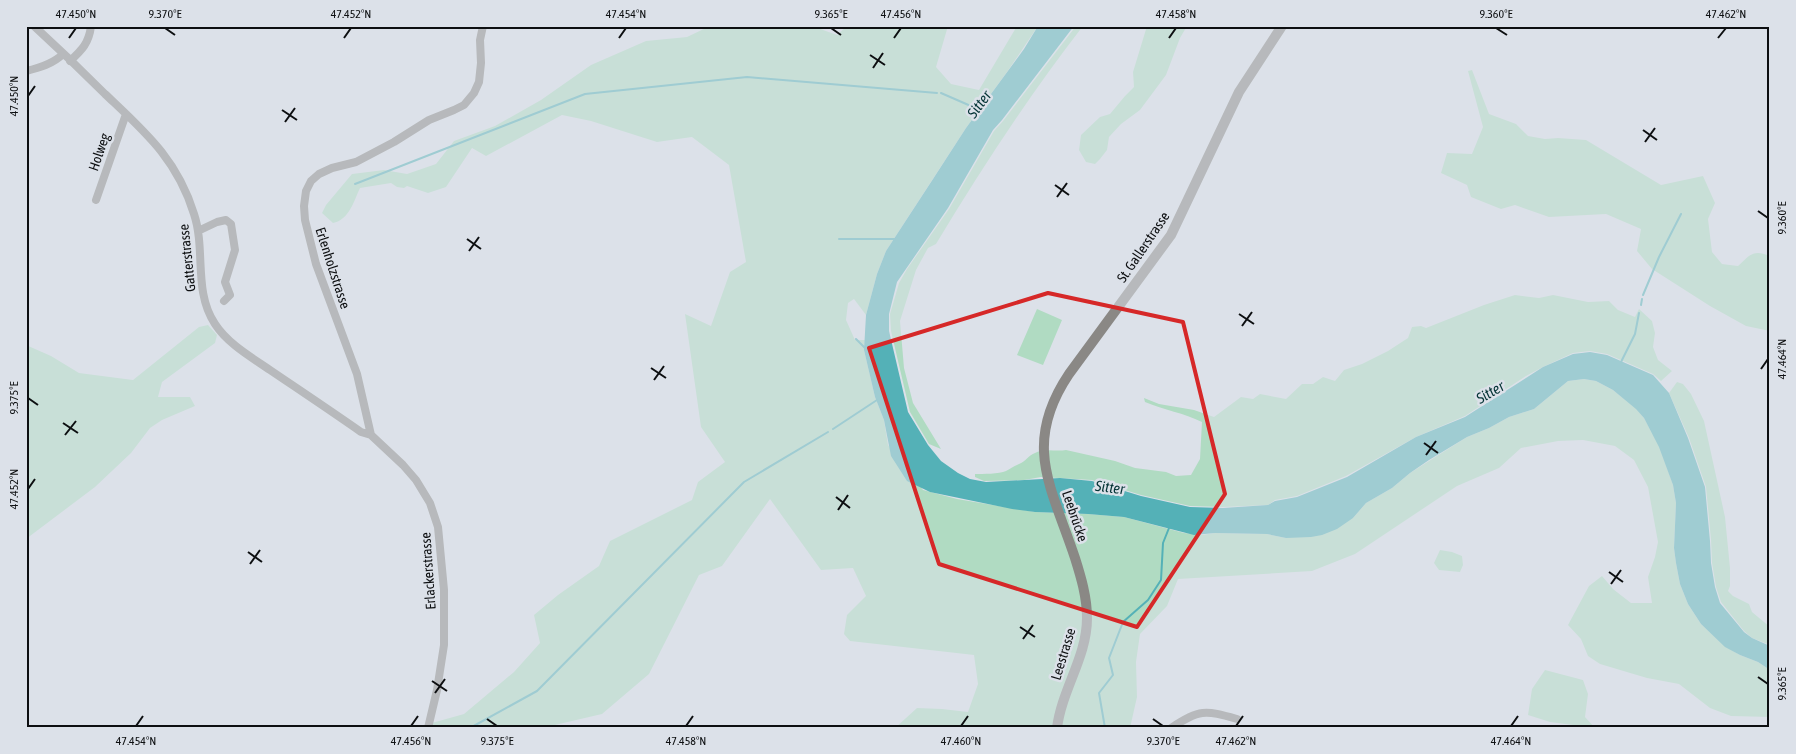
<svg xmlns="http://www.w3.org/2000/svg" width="1796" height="754" viewBox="0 0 1796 754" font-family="'Asap Condensed',sans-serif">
	<rect width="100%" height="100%" fill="#dce1e9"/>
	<path fill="#b0dbc2" d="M710,26h102l25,9 10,-9h101l-12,41 15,17 28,6 38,-64h21l-31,46 -41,56 -80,123 -9,23 -11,41 -12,-16 -6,4 -2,17 9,20h10l-1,10 5,21 6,26 9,23 4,25 35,45 34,9 78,13 53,2 36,3 60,16 18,2 13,-2 52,1 19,4 67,-20 13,-15 26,-15 18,-15 57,-36 22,-9 20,-11 25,-8 34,-28 16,-2 12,2 17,9 23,18 8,10 16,29 13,38 3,18 -2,45 2,15 4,21 8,20 13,20 24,22 15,9 18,7 12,8v47l-39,-1 -21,-8 -31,-24 -32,-6 -47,-14 -12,-8 -7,-17 -13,-14 21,-39 13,-10 11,13 18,14h21l-4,-26 7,-20 3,-15 -10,-55 -14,-27 -19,-14 -32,-6 -25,1 -37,7 -22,20 -42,18 -102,68 -43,17 -134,8 -11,27 -27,28 -4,28 1,35 -7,31h-235l22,-20 25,1 26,3 10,-28 -4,-29 -124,-14 -6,-7 3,-19 19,-19 -13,-28 -32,2 -51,-71 -48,67 -23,9 -50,99 -47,40 -60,14h-128l50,-14 50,-42 26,-29 -6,-28 24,-20 41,-29 11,-25 82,-41 6,-18 27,-20 -24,-35 -16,-113 26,12 19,-54 16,-10 -17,-97 -37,-28 -35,5 -66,-21 -29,-6 -76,41 -14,-8 -26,39 -18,6 -21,-7 -3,2 -7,-1 -6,-4 -31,5c-6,13 -11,32 -27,35l-11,-10 4,-8 26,-31 32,-4 23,4 29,-10 18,-23 41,-15 46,-26 50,-35 55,-24 41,-4z
		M1076,26h7c-54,70 -102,143 -147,218l-8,4 -12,22 -16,51 4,47 9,35 28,46 -12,-5 -19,-32 -19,-81 -1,-17 9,-31 8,-14 42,-60 45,-78 9,-10z
		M1147,26h40l-7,12 -14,37 -26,35 -19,14 -12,13 -2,13 -7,9 -5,5 -9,-2 -7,-12 2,-15 19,-18 10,-3 15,-18 9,-9 -1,-15z
		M1472,70l17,44 27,10 12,12 17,3 13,-1 28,2 75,45 42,-9 12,27 -7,16 4,33 10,12 16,2c12,-11 15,-17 32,-10v75l-24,-5 -36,-20 -58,-37 -15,-18 4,-22 -35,-15 -57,3 -34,-12 -14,4 -30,-12 -4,-12 -26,-12 6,-20 25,1 11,-27 -15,-56z
		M1515,295l24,3 14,-3 35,7 21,-1 9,9 17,7 4,-8 13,12 3,12 -2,14 5,13 14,11 -11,10 -8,-7 -46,-20 -17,-3 -17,2 -30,14 -17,9 -61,40 -49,21 -70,39 -49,20 -22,4 -7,5 -45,2 -33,-1 -49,-11 -49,-15 -51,-3 -17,3 -40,1 -9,-4v-3c8,0 24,0 31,-3 4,-2 8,-5 13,-7 6,-2 10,-9 16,-11 10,-5 21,-1 31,-3l49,11 20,7 31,4 10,4 15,-1 9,-16 2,-37c-18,-9 -38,-12 -57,-20l-1,-4 15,6 35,6 20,7 27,-20 12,2 7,-5 26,5 16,-15h11l10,-7 12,4 9,-11 18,-6 26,-13 20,-13 4,-11 9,-1 5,2 58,-23z
		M1037,309l25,11 -19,45 -26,-10z
		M208,325l9,10 -2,8 -53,39 -4,15h32l5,9 -33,14 -12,8 -19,25 -36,34 -69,52v-194l25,11 28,17 54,7 66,-53z
		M1677,382l6,2 8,10 13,27 21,96 5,51v18l-2,5 5,5 16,8 3,8 18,15v18l-18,-7 -8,-7 -23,-29 -5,-15 -4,-24 -1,-23 -5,-53 -17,-49 -20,-45z
		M1440,550l12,2 10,4 1,9 -3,7 -21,-2 -5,-7z
		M1545,670l38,10 5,14 -3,23 10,11h-19l-3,-3 -23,-3 -22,-7 4,-26z"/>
	<path fill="#54b1b7" d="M1038,26h36l-72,94 -9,10 -45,78 -51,74 -8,32v17l19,81 20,33 13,16 17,12 12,6 16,3 74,-4 32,3 49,15 49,11 33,1 45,-3 7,-4 22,-4 50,-20 69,-40 49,-20 78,-50 30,-13 17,-2 17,3 46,20 16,18 19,45 17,49 5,54 1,22 4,24 5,16 24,29 8,6 18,8v24l-12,-8 -18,-7 -15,-8 -24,-23 -13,-20 -8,-20 -4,-21 -2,-15 2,-45 -3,-18 -14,-38 -15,-29 -8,-9 -23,-19 -17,-9 -12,-2 -16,2 -34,28 -25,8 -20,11 -22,9 -38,23 -19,13 -18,15 -26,15 -13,15 -16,11 -15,6 -11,2 -25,1 -19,-4 -52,-1 -21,2 -70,-18 -36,-3 -53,-2 -23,-3 -82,-17 -23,-11 -16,-25 -7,-36 -9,-23 -11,-47 2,-35 11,-41 9,-23 47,-72 33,-51 58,-79z"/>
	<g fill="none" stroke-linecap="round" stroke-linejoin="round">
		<path stroke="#54b1b7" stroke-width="2" d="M941,93l39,17
			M355,184l230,-90 162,-17 190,16
			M839,239h56
			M1643,295l16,-38 22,-43
			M1641,305l1,-6
			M856,339l9,9
			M1621,362l14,-28 4,-21
			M833,429l44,-29
			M470,728l67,-37 207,-209 84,-50
			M1105,728l-6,-35 14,-18 -4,-17 14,-36 25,-22 13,-20 2,-37 6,-15"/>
		<path stroke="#8a8885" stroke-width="8" d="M34,26c24,22 48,45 71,68 40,38 72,65 89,120 12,36 -1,77 21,110 13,20 36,33 55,46 31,21 61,41 91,62l10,3
			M70,61c12,-11 19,-18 21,-35
			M26,71c13,-3 27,-7 37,-17
			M96,200l30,-86
			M198,231l19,-9 9,-2 5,4 4,26 -10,32 5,13 -6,6
			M428,728l9,-38 7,-45v-55l-6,-63 -8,-24 -14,-23 -13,-15 -32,-30 -14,-61 -41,-110 -11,-44 -1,-14 2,-15 5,-10 8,-7 13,-6 24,-6 38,-20 35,-22 25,-10 10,-5 10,-12 5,-11 2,-19 -1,-23 3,-14
			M1171,728c28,-19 34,-18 66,-9"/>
		<path stroke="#8a8885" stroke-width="10" d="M1057,728c5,-39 30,-71 30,-110 0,-21 -6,-41 -12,-60 -24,-72 -53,-114 -6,-184l102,-139 68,-143 43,-66"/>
	</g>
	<path d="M0 0H1796V754H0ZM1048,293l135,29 42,172 -88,133 -198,-63 -70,-216z" fill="#dce1e9" fill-opacity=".55" fill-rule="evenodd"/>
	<path fill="none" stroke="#d62828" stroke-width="4" stroke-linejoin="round" d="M1048,293l135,29 42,172 -88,133 -198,-63 -70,-216z"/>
	<path fill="none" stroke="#0d0f11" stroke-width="2" d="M165,28l10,7M831,28l10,7M1496,28l11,7M69,38l7,-10M344,38l7,-10M619,38l7,-10M894,38l7,-10M1169,38l7,-10M1718,38l8,-10M870,55l15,10M873,68l10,-15M28,96l7,-10M282,110l15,10M285,122l10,-14M1643,130l14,10M1645,142l10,-14M1055,185l14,10M1057,197l10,-14M1758,211l10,7M467,239l14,10M469,251l10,-14M1239,314l15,10M1242,326l10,-14M651,368l15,10M1761,369l7,-10M654,380l10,-14M28,398l10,7M63,423l15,10M65,435l11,-14M1424,443l14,10M1426,455l10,-14M28,489l7,-10M836,497l14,11M838,510l10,-15M248,552l14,10M250,564l10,-14M1609,572l14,10M1611,584l10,-14M1020,627l15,10M1023,639l10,-14M1758,677l10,7M432,681l15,10M435,693l10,-14M487,719l10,7M1153,719l10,7M136,726l7,-10M411,726l7,-10M686,726l7,-10M961,726l7,-10M1236,726l7,-10M1511,726l7,-10"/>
	<g text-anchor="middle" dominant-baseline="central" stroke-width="5" stroke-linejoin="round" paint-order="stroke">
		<g font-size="14" fill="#0d0f11" stroke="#dce1e9">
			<text transform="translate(99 152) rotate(-71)">Holweg</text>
			<text transform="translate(1143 247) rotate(-56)">St. Gallerstrasse</text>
			<text transform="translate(187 258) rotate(-96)">Gatterstrasse</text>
			<text transform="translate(333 268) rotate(72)">Erlenholzstrasse</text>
			<text transform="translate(1075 516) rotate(71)">Leebrücke</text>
			<text transform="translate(428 571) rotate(-94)">Erlackerstrasse</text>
			<text transform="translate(1063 654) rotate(-73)">Leestrasse</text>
		</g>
		<g font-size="15" font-style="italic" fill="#053436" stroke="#dce1e9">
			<text transform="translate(979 104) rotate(-54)">Sitter</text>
			<text transform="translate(1490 392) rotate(-31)">Sitter</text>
			<text transform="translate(1110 487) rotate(7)">Sitter</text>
		</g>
	</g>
	<rect width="1796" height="754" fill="none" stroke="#dce1e9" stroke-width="55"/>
	<rect x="28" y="28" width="1740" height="698" fill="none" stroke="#0d0f11" stroke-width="2"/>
	<g font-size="12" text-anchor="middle" fill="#0d0f11">
		<text x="76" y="18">47.450°N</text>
		<text x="165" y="18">9.370°E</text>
		<text x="351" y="18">47.452°N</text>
		<text x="626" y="18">47.454°N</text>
		<text x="831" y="18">9.365°E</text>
		<text x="901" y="18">47.456°N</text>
		<text x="1176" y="18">47.458°N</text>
		<text x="1496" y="18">9.360°E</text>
		<text x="1726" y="18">47.462°N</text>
		<text transform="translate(14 96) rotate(-90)" y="4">47.450°N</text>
		<text transform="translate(1782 218) rotate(-90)" y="4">9.360°E</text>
		<text transform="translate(1782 359) rotate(-90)" y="4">47.464°N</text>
		<text transform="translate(14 398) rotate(-90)" y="4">9.375°E</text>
		<text transform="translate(14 489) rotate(-90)" y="4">47.452°N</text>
		<text transform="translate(1782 684) rotate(-90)" y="4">9.365°E</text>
		<text x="136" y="745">47.454°N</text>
		<text x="411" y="745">47.456°N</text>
		<text x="497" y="745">9.375°E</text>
		<text x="686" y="745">47.458°N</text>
		<text x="961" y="745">47.460°N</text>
		<text x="1163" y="745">9.370°E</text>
		<text x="1236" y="745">47.462°N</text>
		<text x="1511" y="745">47.464°N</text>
	</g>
</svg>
